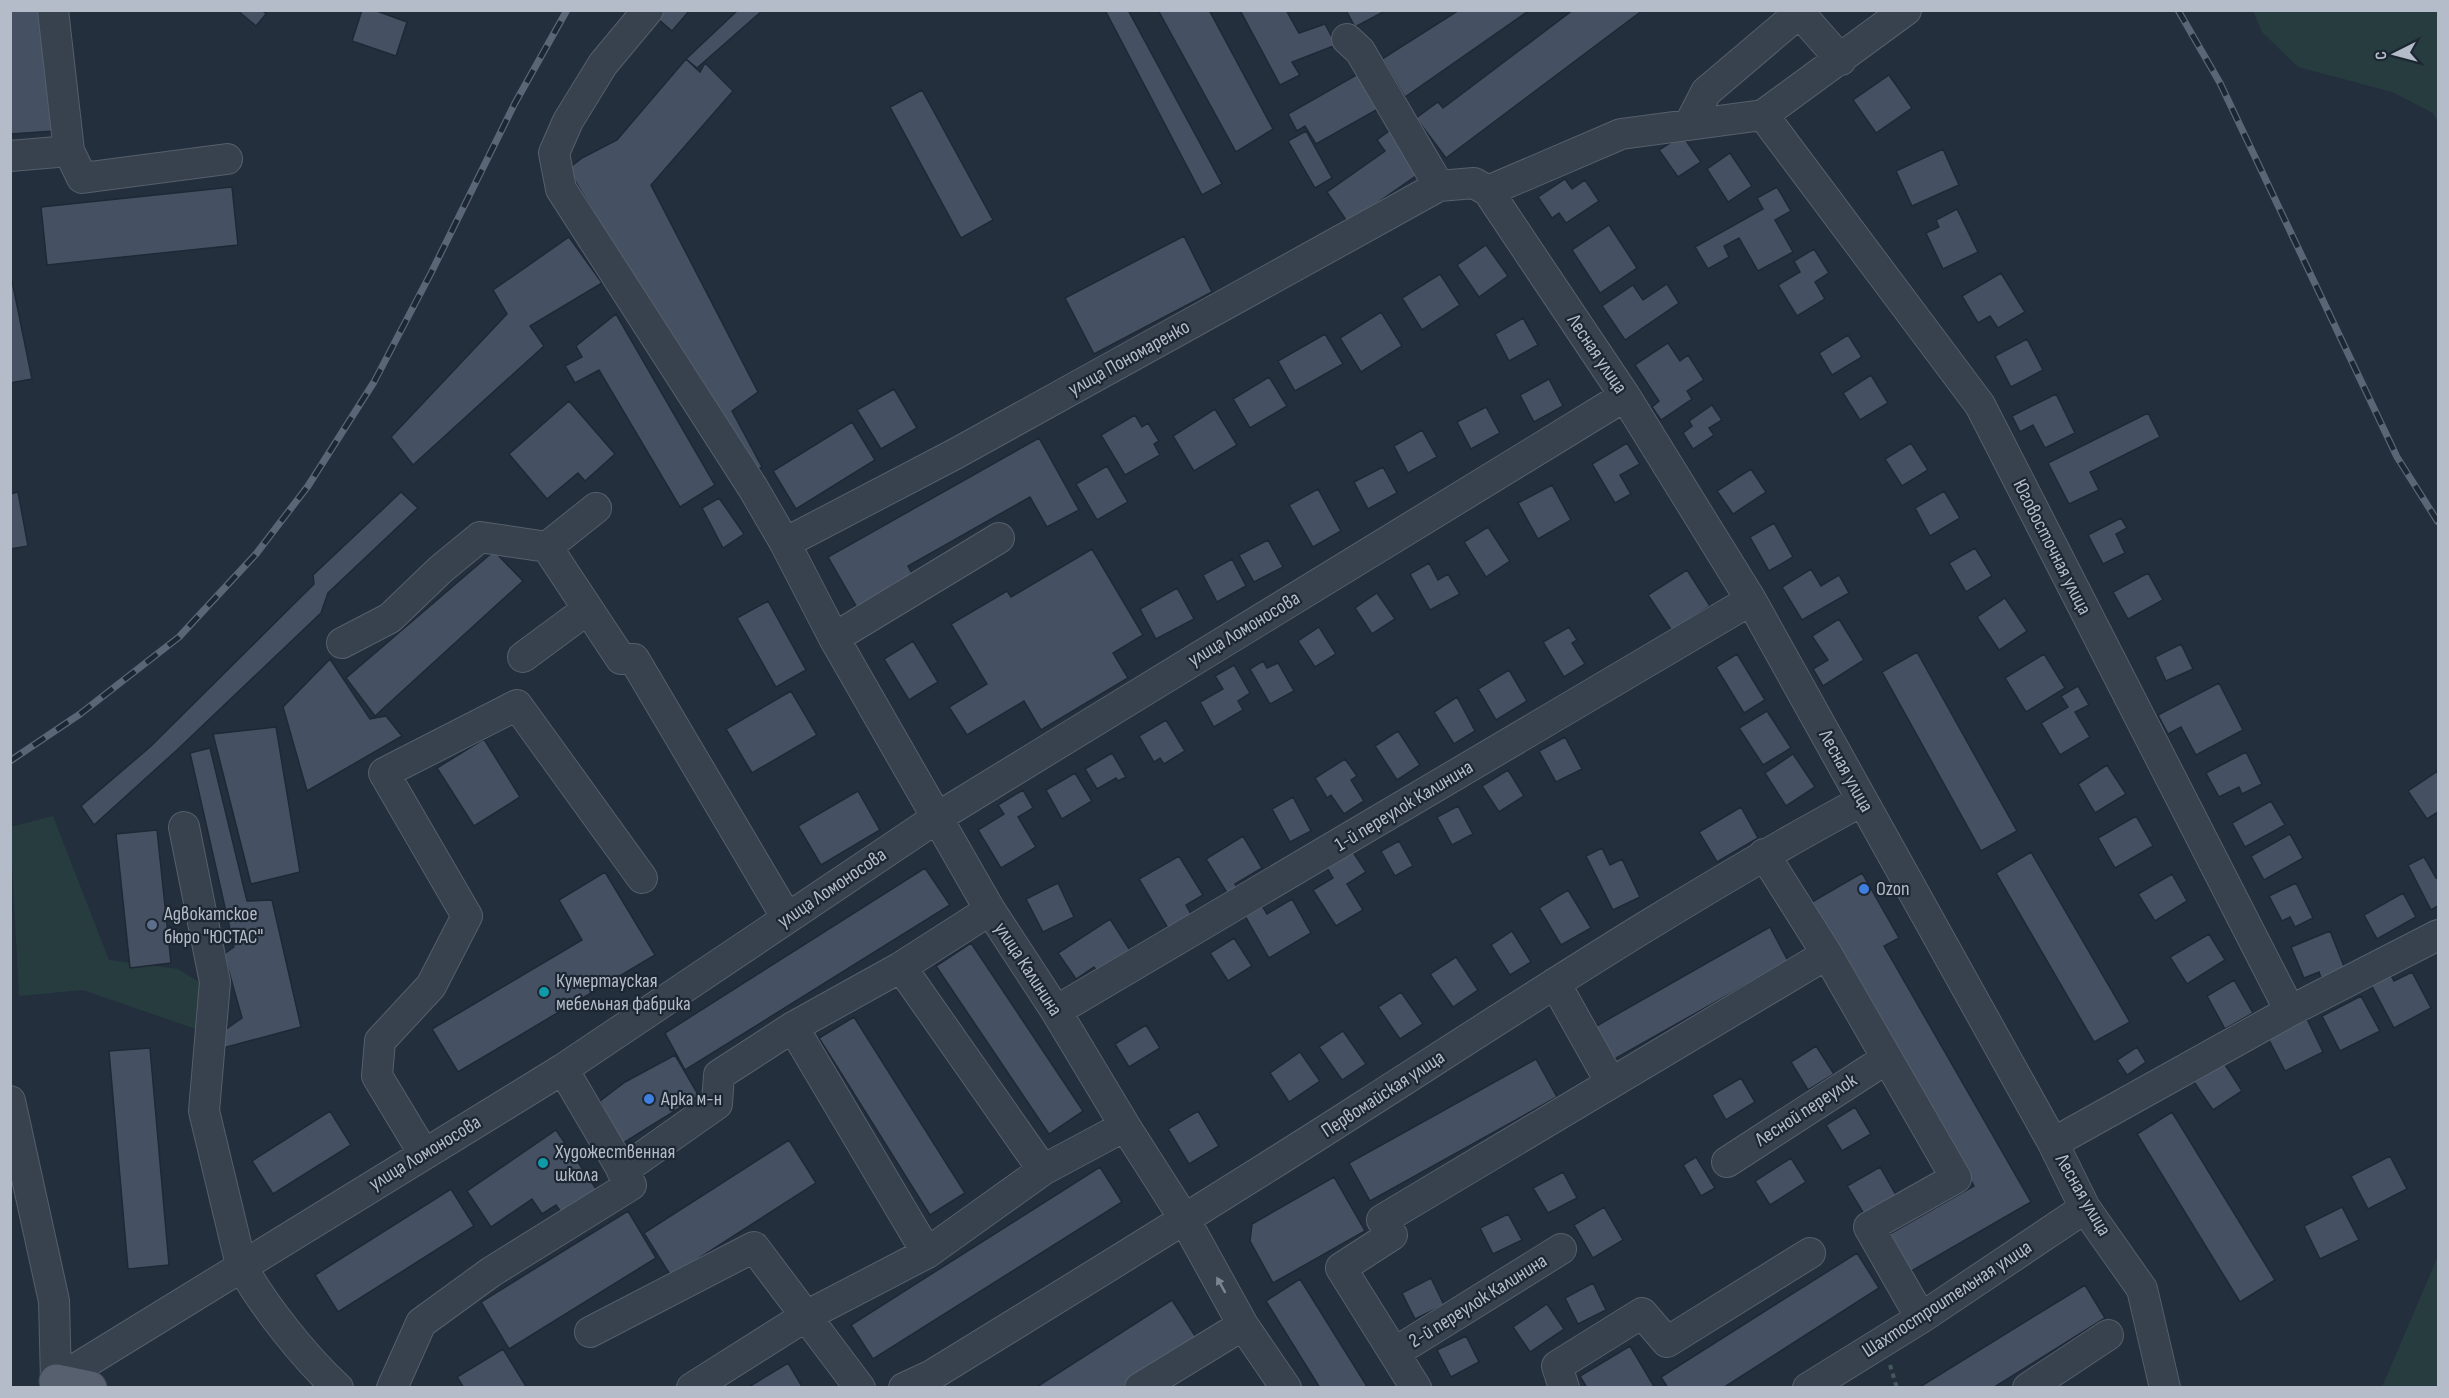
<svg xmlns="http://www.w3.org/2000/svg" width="2449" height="1398" viewBox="0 0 2449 1398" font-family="'Sofia Sans Condensed',sans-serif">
	<rect width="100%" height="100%" fill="#242f3e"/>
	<path fill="#263c3f" d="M2253,11h185v113l-5,-11 -41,-21 -94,-25 -36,-35z
		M53,816l56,144 69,9 50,31 -15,35 -130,-45 -64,6 -9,-169z
		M2438,1256v131h-56z"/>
	<path fill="#455162" stroke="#1f2835" stroke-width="1.5" d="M10,10h36l9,121 -44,3z
		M237,10h25l4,4 -10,12z
		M362,10h12l33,12 -11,34 -44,-15z
		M664,10h26l-18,21 -15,-13z
		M738,10h25l-66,58 -11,-9z
		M1105,10h23l94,174 -20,11z
		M1158,10h51l64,119 -37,23z
		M1240,10h46l13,23 26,-9 11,21 -44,17 8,13 -20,10z
		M1346,10h41l-32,17z
		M1459,10h71l-125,87 -23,-38z
		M1573,10h70l-197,148 -30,-40 22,-16 5,6z
		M686,59l14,13 5,-9 28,28 -82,94 107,207 -26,19 30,56 -13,8 -181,-306 14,-11 35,-18z
		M1358,74l20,35 -62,35 -11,-18 -8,5 -9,-17z
		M1889,75l23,33 -36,25 -23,-33z
		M922,90l71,130 -32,18 -71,-131z
		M1393,128l30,43 -75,52 -21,-31 58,-41 -8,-11z
		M1306,131l26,47 -17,10 -27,-47z
		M1682,135l19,27 -23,15 -19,-27z
		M1943,149l16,36 -47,21 -16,-35z
		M1730,153l22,33 -24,16 -21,-33z
		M1565,179l7,10 13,-9 14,21 -33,22 -7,-10 -7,5 -14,-21z
		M232,187l6,58 -191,20 -6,-58z
		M1777,187l14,24 -16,9 18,32 -35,19 -19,-33 -15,8 5,11 -21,12 -13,-22 68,-38 -6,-11z
		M1957,209l21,43 -35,17 -17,-36 13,-6 -3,-7z
		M1609,225l28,43 -37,25 -28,-43z
		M1184,236l28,56 -118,62 -29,-56z
		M569,237l33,46 -72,43 14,20 -131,119 -22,-28 116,-123 -14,-24z
		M1486,245l22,31 -29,21 -22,-32z
		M1814,249l15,24 -14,9 10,17 -28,17 -19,-31 22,-13 -6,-11z
		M10,271l22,108 -22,4z
		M2001,273l24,39 -27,16 -8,-12 -12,7 -16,-27z
		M1440,274l20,31 -38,25 -20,-32z
		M1667,284l12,19 -54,37 -23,-34 31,-21 10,15z
		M1381,312l21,34 -41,26 -21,-34z
		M616,314l99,171 -35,22 -81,-137 -24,13 -10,-17 17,-9 -6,-11z
		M1523,318l15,27 -29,16 -14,-27z
		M1325,334l18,30 -48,27 -17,-30z
		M1848,335l14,22 -30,18 -13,-22z
		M2027,339l16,31 -32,17 -16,-31z
		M1668,343l12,18 8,-6 16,25 -17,11 5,8 -31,21 -9,-13 7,-6 -24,-36z
		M1871,375l17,28 -28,17 -17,-27z
		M1269,377l18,29 -37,22 -17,-29z
		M1549,379l14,27 -29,16 -14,-27z
		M894,389l23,39 -36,21 -24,-39z
		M2056,394l19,39 -30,15 -12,-23 -13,7 -8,-16z
		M569,401l46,53 -30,27 -7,-8 -31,26 -38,-45z
		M1712,405l10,15 -13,8 5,7 -21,14 -10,-16 9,-7 -3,-5z
		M1486,407l14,26 -29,16 -14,-27z
		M1215,409l22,36 -43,26 -21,-35z
		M2148,413l12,24 -70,35 9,18 -30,14 -21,-41z
		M1135,415l7,12 6,-4 11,18 -5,3 6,11 -35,20 -24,-40z
		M852,422l23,38 -79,49 -23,-38z
		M1422,430l15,27 -29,16 -14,-27z
		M1039,438l40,72 -32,17 -17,-30 -122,69 7,13 -56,32 -31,-54z
		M1627,443l13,21 -20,11 11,19 -16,9 -23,-39z
		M1911,443l17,27 -26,16 -17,-27z
		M1107,466l21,36 -31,18 -21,-36z
		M1383,467l14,26 -29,16 -14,-27z
		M1751,469l15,23 -33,22 -16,-23z
		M1552,485l19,35 -33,19 -20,-36z
		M1318,489l23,42 -28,16 -24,-42z
		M1944,491l16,27 -30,18 -15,-28z
		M18,492l10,54 -18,3v-55z
		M401,492l17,16 -90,85 -7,20 -144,137 -83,75 -13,-19 69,-59 164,-163 -1,-9z
		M719,498l25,36 -21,14 -21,-40z
		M2121,518l6,10 -11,6 9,19 -22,11 -15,-29z
		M1774,523l19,34 -24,14 -19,-34z
		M1488,527l22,34 -24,16 -22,-35z
		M1268,540l15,27 -29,15 -15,-27z
		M1975,548l17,28 -26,16 -17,-29z
		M1092,549l51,86 -30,18 15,25 -87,52 -17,-29 -57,34 -18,-28 38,-23 -36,-60 56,-33 4,6z
		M494,551l29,30 -148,135 -29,-38z
		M1232,559l14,27 -29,16 -14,-27z
		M1429,563l9,17 10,-6 12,20 -30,16 -20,-36z
		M1811,569l10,17 18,-11 10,18 -47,27 -20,-33z
		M1687,570l23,36 -38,25 -24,-36z
		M2148,573l15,27 -35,19 -15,-27z
		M1177,588l17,31 -38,20 -16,-30z
		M1377,593l18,26 -23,15 -17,-26z
		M2005,598l22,33 -28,19 -22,-33z
		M768,601l38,69 -30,17 -39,-69z
		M1839,619l25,41 -41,26 -10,-17 15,-9 -16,-24z
		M1319,627l17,27 -21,13 -17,-26z
		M1569,627l8,13 -5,3 13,21 -21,13 -21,-35z
		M913,641l25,41 -29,18 -25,-41z
		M2181,644l12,25 -27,12 -11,-24z
		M1917,652l100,179 -36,20 -99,-179z
		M1737,654l28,46 -21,13 -28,-46z
		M2044,654l21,34 -39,24 -21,-34z
		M330,659l40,60 16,-3 16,20 -95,55 -24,-84z
		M1263,661l4,7 11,-5 16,28 -24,13 -20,-35z
		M1234,665l16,28 -12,8 5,9 -29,17 -14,-25 23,-13 -8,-13z
		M1509,670l18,31 -31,19 -18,-31z
		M2219,683l24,47 -47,25 -15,-28 -13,7 -10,-19z
		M2078,686l11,19 -14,7 15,25 -30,18 -19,-32 27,-16 -7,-11z
		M791,691l26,44 -65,38 -26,-44z
		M1457,697l18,34 -21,13 -20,-32z
		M1767,711l24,37 -28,17 -24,-37z
		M1166,720l19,31 -21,13 -4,-6 -6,4 -15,-26z
		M276,727l24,145 -49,12 -38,-150z
		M1398,731l22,34 -23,15 -22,-34z
		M1565,737l17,32 -26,13 -17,-31z
		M484,739l36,58 -46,29 -37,-58z
		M210,748l37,153 25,-1 29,127 -78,21 -4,-14 23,-16 -18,-64 10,-7 -44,-194z
		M2246,752l16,32 -20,10 -3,-7 -20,10 -13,-24z
		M1112,753l14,24 -8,4 -2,-3 -19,11 -12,-20z
		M1793,754l22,33 -29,19 -21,-33z
		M1345,759l12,17 -6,4 13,21 -20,13 -13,-19 -4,3 -12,-20z
		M2107,765l19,29 -31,19 -17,-29z
		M1508,770l16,26 -25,16 -17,-26z
		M2438,771v41l-11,7 -19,-28z
		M1075,773l17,28 -30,18 -16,-29z
		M1023,790l10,18 -15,9 18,30 -35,21 -23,-38 26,-16 -6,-9z
		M858,791l22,39 -59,35 -23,-39z
		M1293,797l18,34 -21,11 -18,-33z
		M2271,801l14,24 -40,22 -13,-24z
		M1458,806l15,28 -21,11 -15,-28z
		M1741,807l17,31 -41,24 -18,-30z
		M2136,816l17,30 -38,22 -17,-30z
		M157,830l14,133 -41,5 -14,-134z
		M2290,834l13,24 -39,22 -13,-24z
		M1243,836l19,32 -27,16 4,7 -10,5 -23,-37z
		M1399,841l14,25 -18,10 -14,-25z
		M1602,848l8,17 12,-6 18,38 -27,13 -27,-54z
		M1353,852l13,20 -19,12 16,26 -27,16 -23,-36 20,-12 -6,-10z
		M2031,852l99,170 -36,20 -98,-169z
		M1179,856l24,39 -17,10 6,11 -23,14 -30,-51z
		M2424,857l12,21 2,-1v29l-7,4 -23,-45z
		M925,868l25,37 -265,165 -20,-37z
		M605,872l50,83 -197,117 -26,-43 150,-89 -23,-40z
		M1862,873l37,65 -15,8 147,256 -130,75 -22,-37 95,-54 -162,-284z
		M2172,874l15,27 -32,20 -17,-27z
		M1058,883l16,34 -31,15 -17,-33z
		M2296,883l17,35 -18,9 -5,-10 -8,4 -13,-25z
		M1568,890l23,38 -30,17 -22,-37z
		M2403,893l13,24 -39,22 -13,-24z
		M1292,899l19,34 -42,25 -25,-44 17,-10 6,10z
		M1110,919l23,36 -33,21 -6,-9 -18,12 -18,-26z
		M1770,927l18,34 -177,100 -18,-33z
		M1512,931l19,31 -21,13 -19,-30z
		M2330,931l15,38 -24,9 -2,-6 -15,6 -13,-31z
		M2209,934l16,26 -38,24 -17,-27z
		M1234,938l18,28 -24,15 -18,-28z
		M971,943l112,168 -34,23 -113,-168z
		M1456,957l22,33 -25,17 -23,-33z
		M2386,966l8,15 18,-9 19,36 -37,20 -27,-51z
		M2234,980l19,33 -28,16 -18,-33z
		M1401,992l22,32 -23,15 -22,-32z
		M2361,996l19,35 -40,20 -18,-35z
		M854,1017l111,176 -35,22 -111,-177z
		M2307,1019l16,33 -38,19 -17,-33z
		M1146,1025l14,23 -31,19 -14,-23z
		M1343,1031l23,33 -24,16 -23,-33z
		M1816,1046l18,28 -26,16 -17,-28z
		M2137,1047l9,15 -19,13 -10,-15z
		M150,1048l19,217 -41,4 -19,-218z
		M1300,1052l20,29 -31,21 -19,-29z
		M675,1055l24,41 -79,49 -20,-44 25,-19z
		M1536,1059l21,38 -187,104 -21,-38z
		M2224,1063l18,28 -29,19 -19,-28z
		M1741,1078l14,24 -29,18 -14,-25z
		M1855,1107l16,27 -29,17 -16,-26z
		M330,1111l21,34 -78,49 -21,-33z
		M1198,1111l21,35 -30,18 -21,-35z
		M2172,1112l103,168 -35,22 -103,-168z
		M556,1130l45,66 -35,23 -10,-14 -14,9 -10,-15 -41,28 -24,-36z
		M789,1140l27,43 -145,93 -27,-43z
		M2390,1156l17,33 -39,20 -17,-33z
		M1696,1157l19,31 -14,8 -18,-31z
		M1791,1158l15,24 -36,23 -15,-24z
		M1100,1167l22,35 -249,157 -22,-34z
		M1880,1167l16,28 -32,19 -17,-28z
		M1563,1172l14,26 -29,15 -15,-25z
		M1334,1177l31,54 -92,52 -23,-42 2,-17z
		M451,1189l23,37 -136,86 -23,-37z
		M1604,1207l19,33 -30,18 -19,-33z
		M2342,1207l17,33 -39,19 -16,-33z
		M628,1211l28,47 -147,91 -28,-47z
		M1508,1214l14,26 -29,14 -13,-26z
		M1857,1253l22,35 -156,100h-55l-7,-11z
		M1431,1278l13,27 -29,14 -13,-26z
		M1300,1279l68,109h-48l-54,-87z
		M1593,1283l13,27 -28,14 -13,-26z
		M2085,1285l20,33 -112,70h-75z
		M1172,1300l27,42 -71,46h-93z
		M1547,1304l17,25 -34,23 -17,-25z
		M1466,1336l13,26 -28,15 -14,-27z
		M1630,1346l25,42h-68l-7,-12z
		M503,1349l24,39h-63l-7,-11z
		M788,1363l15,25h-56z"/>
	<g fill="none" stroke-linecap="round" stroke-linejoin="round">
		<defs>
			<path id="minor" d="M648,10l-45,54 -35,57 -14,32 7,36 192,299 32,55 49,95 156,272 66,101 69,115 60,94 58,105 43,63
				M1797,10l44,50
				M1347,39l13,12 79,135
				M1763,115l217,290 310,606
				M1689,125l17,-33 93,-79
				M69,151l13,27 145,-19
				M10,156l59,-5 -16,-141
				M1488,191l133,-57 142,-19 143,-105
				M596,508l-49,39 74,112h13l153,259
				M785,543l170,-89 484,-268 35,-3 14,8 137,205 126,204 302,543 32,65 57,81 23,99
				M834,638l165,-100
				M342,643l48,-25 51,-49 39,-32 67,10
				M523,657l65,-48
				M184,827l31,155 -11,129 37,154c22,40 63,92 97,123
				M1764,854l63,100 129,224 -87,49 52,91
				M901,967l142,203
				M1555,983l56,100
				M1056,1011l695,-411
				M793,1027l134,226
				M10,1101l44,200 2,80
				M2053,1143l237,-132 148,-76
				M424,1154l-47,-78 3,-35 51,-55 36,-70 -83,-143 133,-68 125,173
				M1727,1162l159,-103
				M622,1171l95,-67 2,-29 74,-48 108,-60 89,-57
				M590,1332l164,-85 106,141
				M1394,1353l167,-104
				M56,1381l507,-312 375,-252 687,-421
				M392,1388l29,-65 70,-51 140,-87 -68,-116
				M692,1388l114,-72 121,-63 116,-83 82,-44
				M904,1388l28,-13c145,-89 290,-178 433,-270 164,-105 326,-212 497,-304
				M1140,1388l103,-63
				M1416,1388l-75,-120 51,-33 -10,-15 445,-266
				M1564,1388l-7,-22 85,-53 25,29 143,-89
				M1808,1388l113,-70 164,-110
				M2028,1388l80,-53"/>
			<path id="major" d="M56,1381l34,7"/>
		</defs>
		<use href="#minor" stroke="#565f6c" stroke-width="32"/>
		<use href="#major" stroke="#414a57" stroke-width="35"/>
		<path stroke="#44595c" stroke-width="4" stroke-dasharray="4.5 4.5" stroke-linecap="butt" d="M1890,1365l7,23"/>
		<use href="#minor" stroke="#38414e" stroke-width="30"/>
		<use href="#major" stroke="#56606e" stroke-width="33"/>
		<defs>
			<path id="rail" d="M2178,10l42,73 177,374 41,65
				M10,761l70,-47 99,-77 77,-83 52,-68 66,-104 57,-109 84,-170 52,-93"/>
		</defs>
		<use href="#rail" stroke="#5a6575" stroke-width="7"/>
		<use href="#rail" stroke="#1d2633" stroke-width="4.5" stroke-dasharray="14" stroke-linecap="butt"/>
	</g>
	<defs><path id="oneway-solid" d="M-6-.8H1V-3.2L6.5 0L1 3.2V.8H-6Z" transform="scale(1.5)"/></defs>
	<use fill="#7c8592" href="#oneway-solid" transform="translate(1221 1285) rotate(-119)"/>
	<g fill="#3f7fe0" stroke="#1d2633" stroke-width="2">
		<circle cx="1864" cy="889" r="6"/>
		<circle cx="649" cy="1099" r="6"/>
	</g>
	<circle fill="#5c6f8a" stroke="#1d2633" stroke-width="2" cx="152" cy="925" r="6"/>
	<g fill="#0f9aa8" stroke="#1d2633" stroke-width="2">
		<circle cx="544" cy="992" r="6"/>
		<circle cx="543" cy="1163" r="6"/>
	</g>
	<g text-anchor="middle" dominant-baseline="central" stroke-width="4.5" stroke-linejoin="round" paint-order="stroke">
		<g font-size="20" fill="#b4bcc9" stroke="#1d2633">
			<text transform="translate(1597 354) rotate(56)">Лесная улица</text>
			<text transform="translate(1129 358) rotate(-29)">улица Пономаренко</text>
			<text transform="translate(2052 547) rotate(63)">Юговосточная улица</text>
			<text transform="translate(1244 629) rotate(-31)">улица Ломоносова</text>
			<text transform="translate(1846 771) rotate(61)">Лесная улица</text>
			<text transform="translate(1404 806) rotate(-31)">1-й переулок Калинина</text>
			<text transform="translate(832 888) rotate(-34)">улица Ломоносова</text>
			<text transform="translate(1028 969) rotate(57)">улица Калинина</text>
			<text transform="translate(1383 1094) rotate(-33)">Первомайская улица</text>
			<text transform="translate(1806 1110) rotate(-33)">Лесной переулок</text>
			<text transform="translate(425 1153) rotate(-31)">улица Ломоносова</text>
			<text transform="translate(2083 1195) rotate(60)">Лесная улица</text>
			<text transform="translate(1947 1299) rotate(-33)">Шахтостроительная улица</text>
			<text transform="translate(1478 1301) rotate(-32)">2-й переулок Калинина</text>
		</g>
		<g font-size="20" fill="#b4bcc9" stroke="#1d2633" text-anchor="start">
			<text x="1876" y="889">Ozon</text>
			<text x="164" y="914">Адвокатское<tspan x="164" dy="23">бюро "ЮСТАС"</tspan></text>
			<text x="556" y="981">Кумертауская<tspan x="556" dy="23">мебельная фабрика</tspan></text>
			<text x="661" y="1099">Арка м-н</text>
			<text x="555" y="1152">Художественная<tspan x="555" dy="23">школа</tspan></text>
		</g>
	</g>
	<rect width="2449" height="1398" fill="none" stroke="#b4bcc9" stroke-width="24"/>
	<g transform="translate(2395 54) rotate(264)" stroke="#1d2633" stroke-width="4.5" paint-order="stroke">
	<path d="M0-4.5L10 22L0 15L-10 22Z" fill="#b4bcc9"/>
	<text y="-9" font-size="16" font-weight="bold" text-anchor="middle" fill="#b4bcc9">С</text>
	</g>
</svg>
